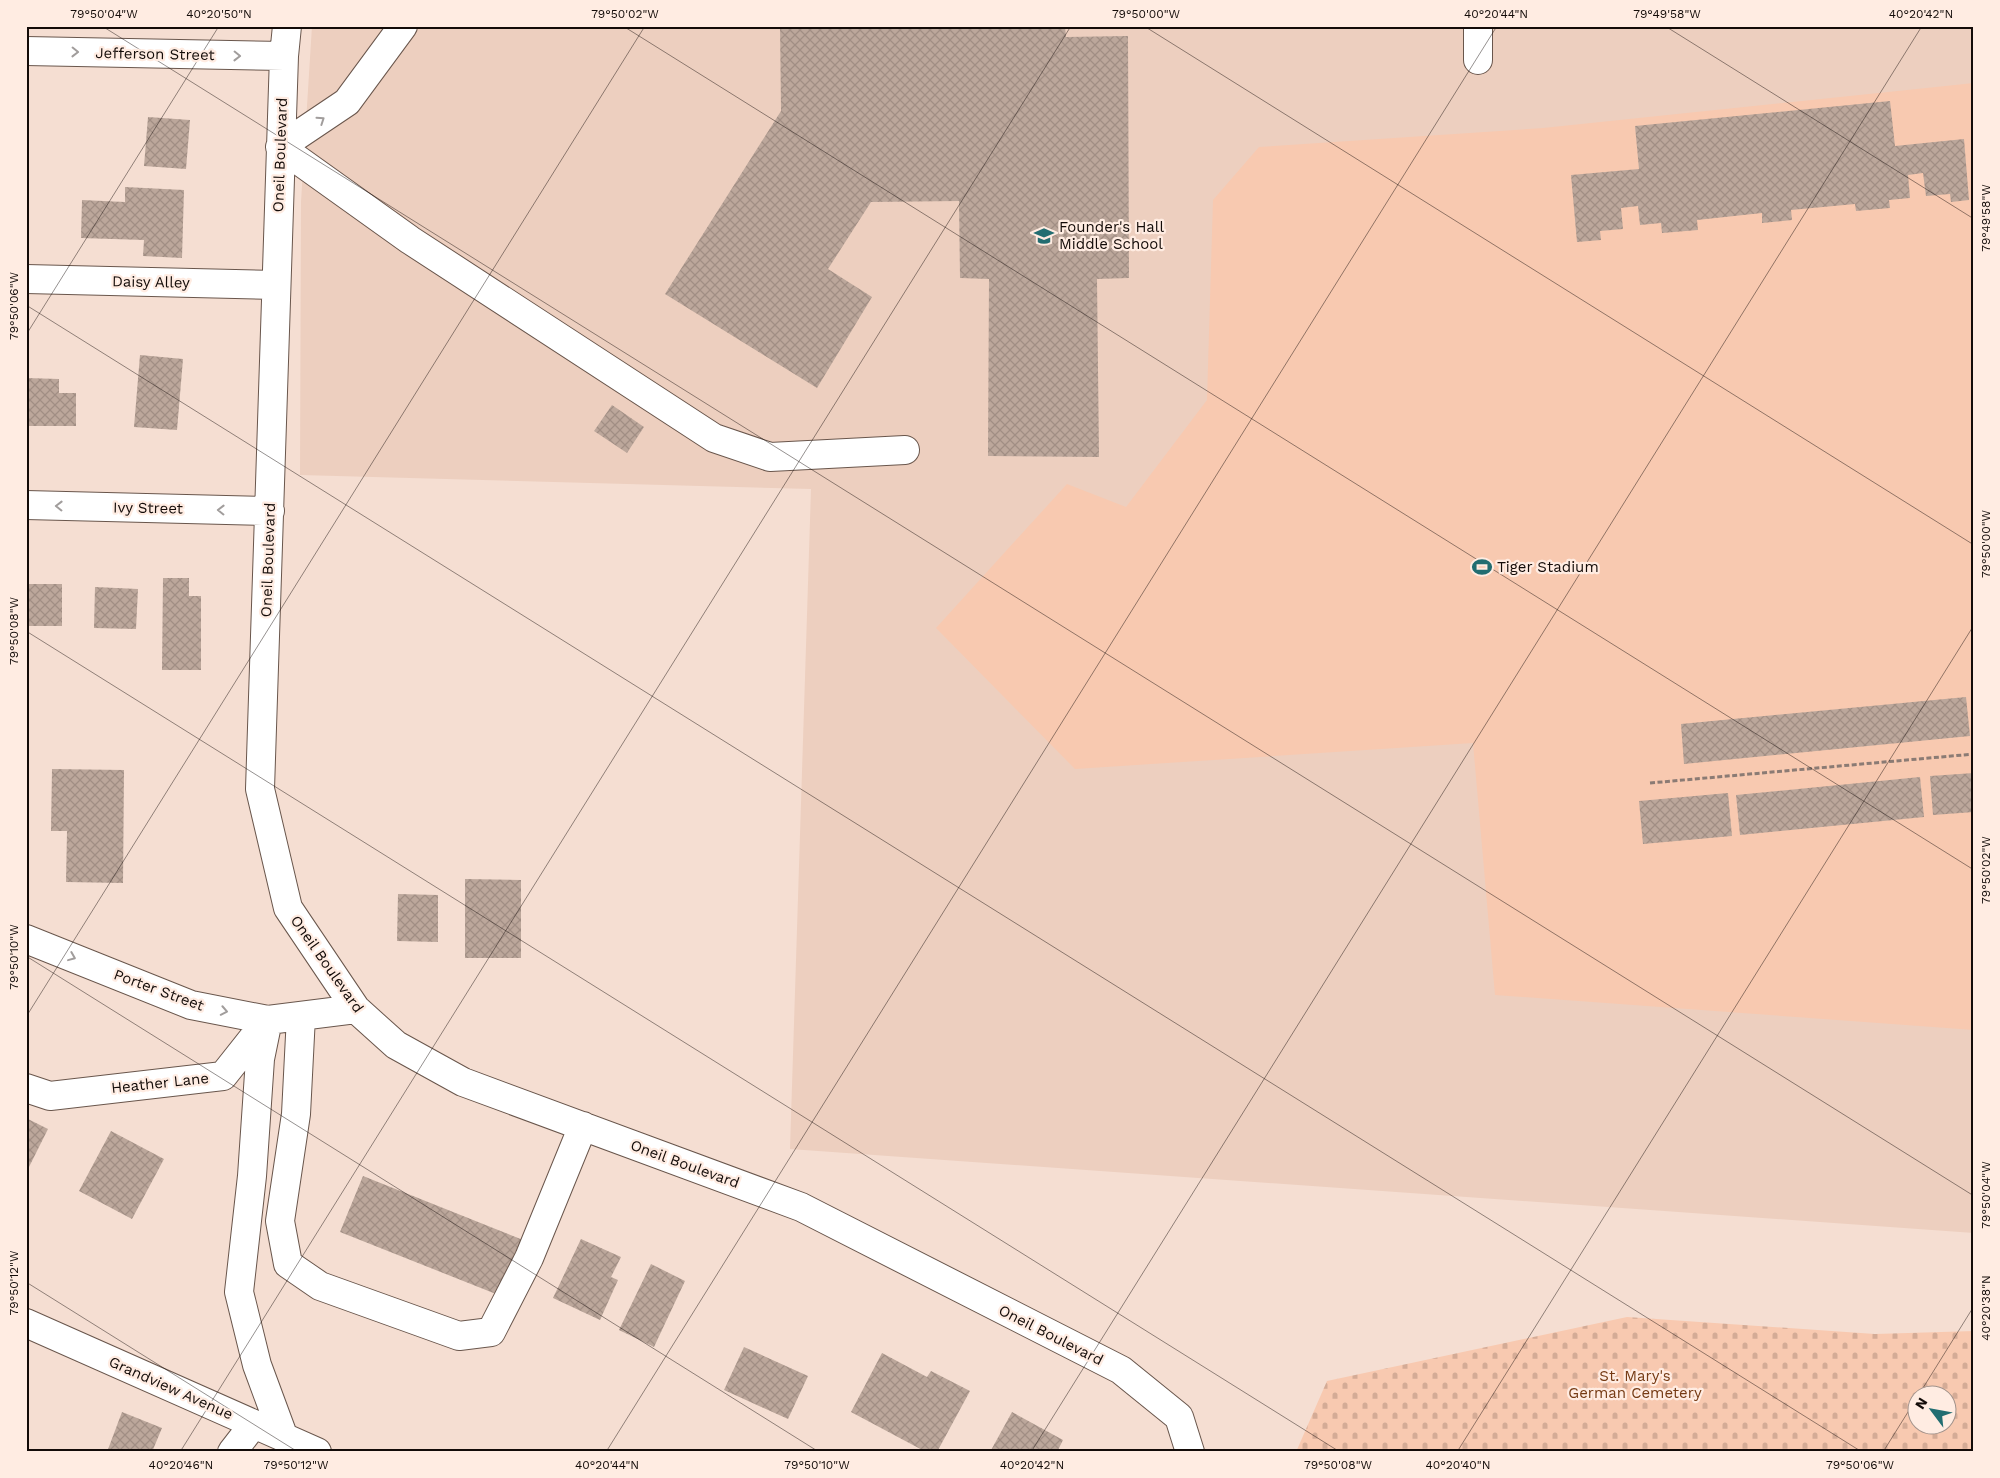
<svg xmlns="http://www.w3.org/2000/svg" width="2000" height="1478" viewBox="0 0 2000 1478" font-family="'Work Sans',sans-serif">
	<defs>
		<pattern id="cemetery-stones" width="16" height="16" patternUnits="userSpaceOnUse" patternTransform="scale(1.25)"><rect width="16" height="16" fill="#f8c9b0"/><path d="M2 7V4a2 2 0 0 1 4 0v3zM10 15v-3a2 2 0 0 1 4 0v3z" fill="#d4ab96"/></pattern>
		<pattern id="building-cross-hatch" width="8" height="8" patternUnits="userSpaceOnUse" patternTransform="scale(1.25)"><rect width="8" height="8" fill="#bca79b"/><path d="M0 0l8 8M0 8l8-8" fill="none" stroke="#a18e84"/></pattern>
	</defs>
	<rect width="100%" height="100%" fill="#f5ded2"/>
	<path fill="#edcfbf" d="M312,26h1662v1207l-1184,-84 21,-660 -511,-14 1,-273z"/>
	<path fill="url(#cemetery-stones)" fill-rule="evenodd" d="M1627,1317l248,17 99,-3v121h-678l31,-71zM1918,1396h30v30h-30z"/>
	<path fill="#f8c9b0" d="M1974,83v947l-479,-35 -22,-252 -398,26 -139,-141 131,-144 59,23 81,-107 6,-200 46,-53 284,-19z"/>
	<path fill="url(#building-cross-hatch)" d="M780,26h285l1,11 62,-1 1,242 -32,1 2,178 -111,-1 1,-177 -29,-1 -1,-77 -88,1 -43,67 44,28 -55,91 -152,-94 116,-183z
		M1890,101l5,45 69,-7 5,61 -18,2 -1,-8 -24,2 -3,-23 -15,2 2,23 -21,2 1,8 -34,3 -1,-7 -64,6 1,10 -30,3v-10l-65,7 1,10 -36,3 -1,-10 -21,2 -2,-19 -17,2 2,21 -23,2 1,9 -24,2 -6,-67 68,-6 -4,-43z
		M148,117l42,3 -4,49 -42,-3z
		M125,187l59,3 -2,68 -39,-2 1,-16 -63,-2 1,-38 43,2z
		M140,355l43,4 -6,71 -43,-3z
		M26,378l33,1v14h17v33h-50z
		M612,405l32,22 -17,26 -33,-22z
		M163,578h26v18h12v74h-39z
		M26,584h36v42h-36z
		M95,587l43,2 -2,40 -42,-1z
		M1966,697l4,39 -286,28 -3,-40z
		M52,769l72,1 -1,113 -57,-1 1,-51h-16z
		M1974,773v39l-41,3 -3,-39z
		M1920,777l4,40 -184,18 -4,-40z
		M1728,793l4,43 -89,8 -4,-43z
		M465,879l56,1v78h-56z
		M398,894l40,1v47l-41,-1z
		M26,1118l22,11 -20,40 -2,-1z
		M111,1131l53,28 -32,60 -53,-28z
		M363,1176l160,64 -22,56 -161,-64z
		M581,1239l40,18 -10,20 7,3 -18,40 -47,-22z
		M651,1264l34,17 -31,66 -35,-17z
		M744,1347l64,29 -20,43 -64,-29z
		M882,1353l45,24 4,-6 39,20 -33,61h-11l-75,-40z
		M122,1412l40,16 -10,24h-45z
		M1012,1412l51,28 -6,12h-67z"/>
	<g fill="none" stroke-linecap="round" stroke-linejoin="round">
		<defs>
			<path id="minor" d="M287,26l-3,30 -24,733 28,119 68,101 40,36 67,37 338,125 320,163 58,47 11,35
				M403,26l-56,76 -67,45 130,93 304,198 56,19 135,-7
				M1478,26v34
				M26,51l258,5
				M26,279l250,6
				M26,505l244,6
				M26,939l165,66 77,15 88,-11
				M301,1016l-5,98 -16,107 8,43 32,22 139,50 32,-4 38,-74 54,-132
				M268,1020l-8,39 -8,117 -13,116 18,73 27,73
				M26,1088l24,8 173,-20 42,-53
				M26,1323l291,129
				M232,1452l21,-27"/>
		</defs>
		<use href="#minor" stroke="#69564c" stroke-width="30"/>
		<path stroke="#8b7b74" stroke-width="3" stroke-dasharray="5 2.5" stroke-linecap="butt" d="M1650,783l324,-29"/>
		<use href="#minor" stroke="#fff" stroke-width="28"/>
	</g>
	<defs><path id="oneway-chevron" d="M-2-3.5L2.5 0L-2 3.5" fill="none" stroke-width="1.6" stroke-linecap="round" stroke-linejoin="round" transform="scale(1.25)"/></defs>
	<g stroke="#a19d9c">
		<use href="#oneway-chevron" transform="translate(75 52) rotate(1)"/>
		<use href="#oneway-chevron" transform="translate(237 56) rotate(1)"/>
		<use href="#oneway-chevron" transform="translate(321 120) rotate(-34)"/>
		<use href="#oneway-chevron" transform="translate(59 506) rotate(-179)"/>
		<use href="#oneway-chevron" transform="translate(221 510) rotate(-179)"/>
		<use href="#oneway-chevron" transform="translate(72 957) rotate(22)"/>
		<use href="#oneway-chevron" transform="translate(224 1011) rotate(11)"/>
	</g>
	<path fill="none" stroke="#130b08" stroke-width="1" stroke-opacity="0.45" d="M102,26l1872,1170M623,26l1351,844M1144,26l830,519M1665,26l309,193M26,305l1836,1147M26,335l193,-309M26,631l1314,821M26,956l793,496M26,1017l619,-991M26,1282l272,170M1918,1396l56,-90M180,1452l891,-1426M606,1452l891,-1426M1031,1452l891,-1426M1457,1452l517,-827M1883,1452l35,-56"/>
	<defs>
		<symbol id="school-bare" viewBox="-9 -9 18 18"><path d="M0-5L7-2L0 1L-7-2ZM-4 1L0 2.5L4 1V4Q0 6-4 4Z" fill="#226d71" stroke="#ffece2" stroke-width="2.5" paint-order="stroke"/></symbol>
		<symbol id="stadium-bare" viewBox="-9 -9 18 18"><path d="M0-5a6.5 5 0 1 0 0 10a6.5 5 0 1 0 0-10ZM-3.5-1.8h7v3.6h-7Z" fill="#226d71" stroke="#ffece2" stroke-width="2.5" paint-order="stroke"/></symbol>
	</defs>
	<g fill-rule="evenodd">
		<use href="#school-bare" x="1030" y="222" width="28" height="28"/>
		<use href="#stadium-bare" x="1468" y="553" width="28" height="28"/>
	</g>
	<g text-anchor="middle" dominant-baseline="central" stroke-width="4.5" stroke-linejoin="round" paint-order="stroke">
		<g font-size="15" fill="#130b08" stroke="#ffece2">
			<text transform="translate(155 54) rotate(1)">Jefferson Street</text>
			<text transform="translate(280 155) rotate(-88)">Oneil Boulevard</text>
			<text transform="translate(151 282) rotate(1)">Daisy Alley</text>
			<text transform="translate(148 508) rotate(1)">Ivy Street</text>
			<text transform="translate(268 560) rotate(-88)">Oneil Boulevard</text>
			<text transform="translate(327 964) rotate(55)">Oneil Boulevard</text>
			<text transform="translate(159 990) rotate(20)">Porter Street</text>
			<text transform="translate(160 1083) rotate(-6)">Heather Lane</text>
			<text transform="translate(685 1164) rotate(20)">Oneil Boulevard</text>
			<text transform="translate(1051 1335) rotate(27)">Oneil Boulevard</text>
			<text transform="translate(171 1388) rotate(24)">Grandview Avenue</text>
		</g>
		<g font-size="15" fill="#130b08" stroke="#ffece2" text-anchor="start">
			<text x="1059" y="227">Founder's Hall<tspan x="1059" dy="17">Middle School</tspan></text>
			<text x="1497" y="567">Tiger Stadium</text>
		</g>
		<g font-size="15" fill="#753a13" stroke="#ffece2">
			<text x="1635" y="1376">St. Mary's<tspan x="1635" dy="17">German Cemetery</tspan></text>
		</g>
	</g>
	<rect width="2000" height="1478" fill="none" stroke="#ffece2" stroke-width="55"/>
	<g transform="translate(1932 1410) rotate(302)"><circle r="24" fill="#ffece2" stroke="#a1928b"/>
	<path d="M0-4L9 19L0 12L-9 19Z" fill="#226d71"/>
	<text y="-8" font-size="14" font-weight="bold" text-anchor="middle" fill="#130b08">N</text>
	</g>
	<rect x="28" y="28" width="1944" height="1422" fill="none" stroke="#130b08" stroke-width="2"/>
	<g font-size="12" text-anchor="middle" fill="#130b08">
		<text x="104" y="18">79°50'04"W</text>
		<text x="219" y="18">40°20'50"N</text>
		<text x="625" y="18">79°50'02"W</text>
		<text x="1146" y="18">79°50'00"W</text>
		<text x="1496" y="18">40°20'44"N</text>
		<text x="1667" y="18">79°49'58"W</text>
		<text x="1921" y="18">40°20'42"N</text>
		<text transform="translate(1986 218) rotate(-90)" y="4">79°49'58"W</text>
		<text transform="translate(14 306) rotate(-90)" y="4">79°50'06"W</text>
		<text transform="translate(1986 544) rotate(-90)" y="4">79°50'00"W</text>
		<text transform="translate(14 631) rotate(-90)" y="4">79°50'08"W</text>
		<text transform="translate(1986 870) rotate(-90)" y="4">79°50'02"W</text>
		<text transform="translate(14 957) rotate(-90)" y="4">79°50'10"W</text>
		<text transform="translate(1986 1195) rotate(-90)" y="4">79°50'04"W</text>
		<text transform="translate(14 1283) rotate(-90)" y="4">79°50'12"W</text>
		<text transform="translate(1986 1308) rotate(-90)" y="4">40°20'38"N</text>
		<text x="181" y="1469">40°20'46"N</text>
		<text x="296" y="1469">79°50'12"W</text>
		<text x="607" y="1469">40°20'44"N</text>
		<text x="817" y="1469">79°50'10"W</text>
		<text x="1032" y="1469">40°20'42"N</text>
		<text x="1338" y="1469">79°50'08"W</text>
		<text x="1458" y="1469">40°20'40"N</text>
		<text x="1860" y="1469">79°50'06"W</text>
	</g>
</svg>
